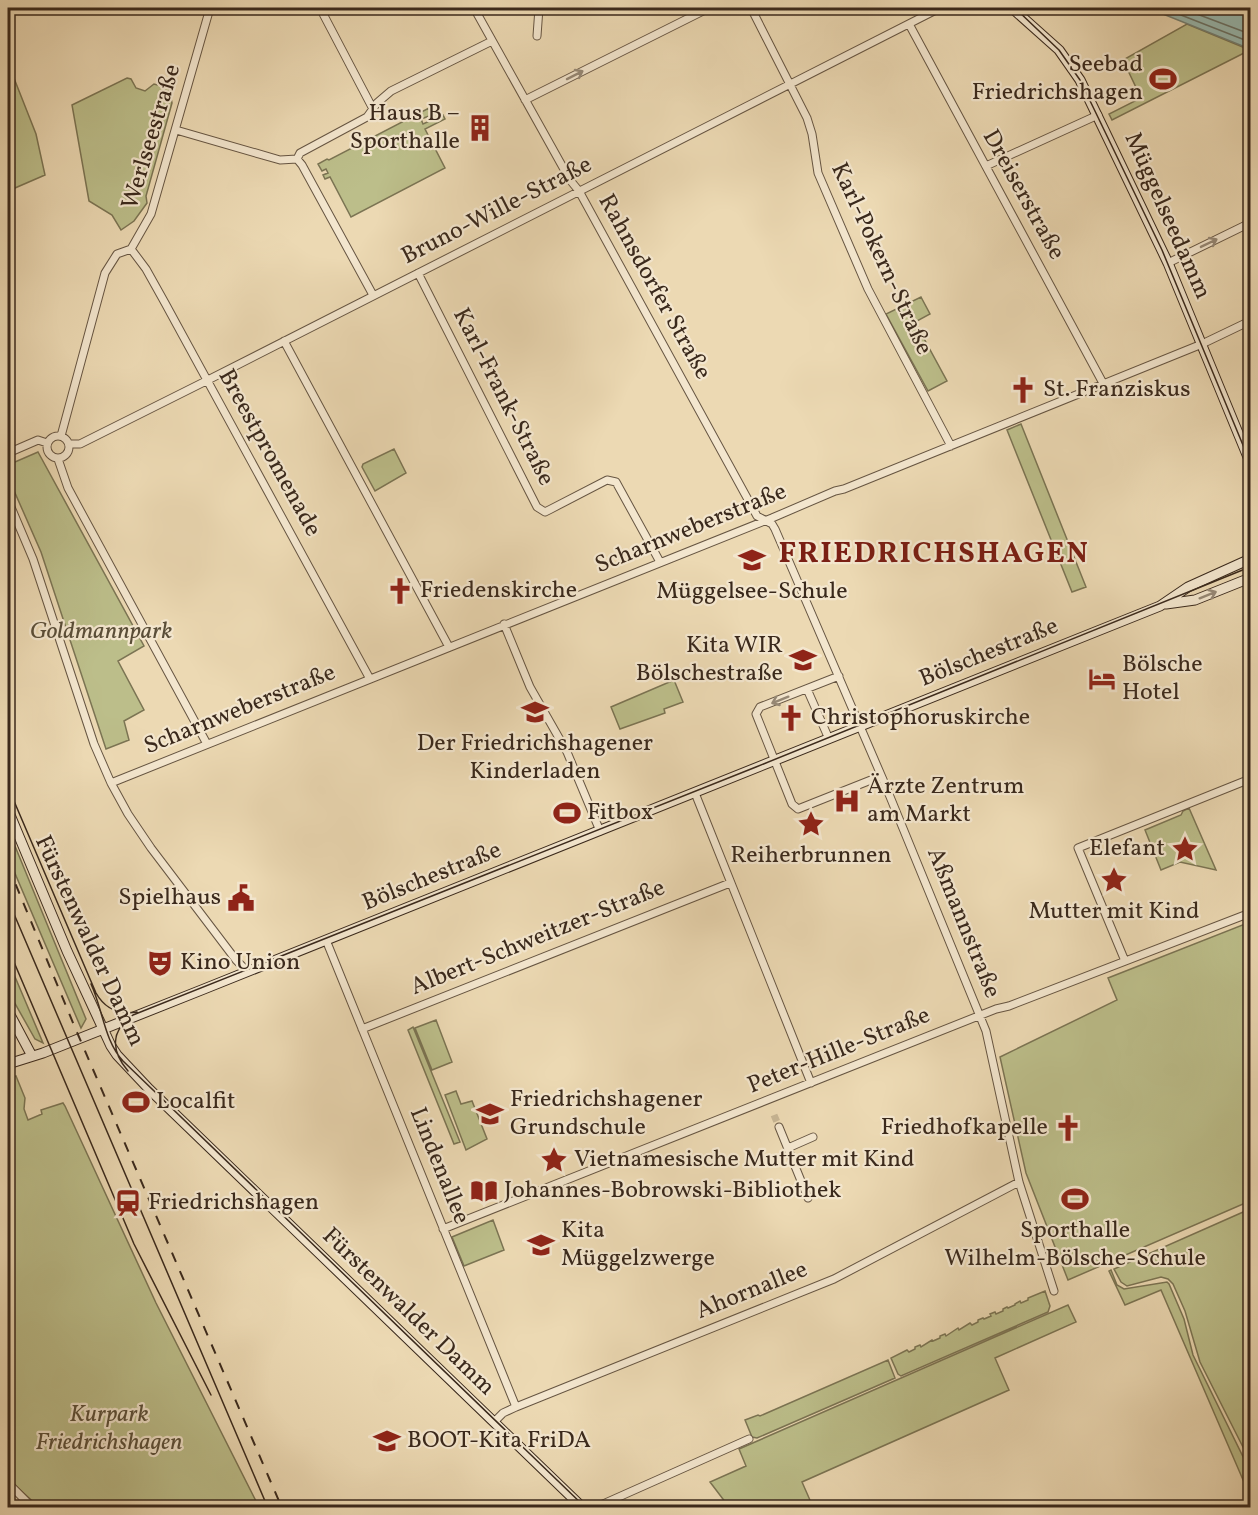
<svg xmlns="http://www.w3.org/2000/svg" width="1258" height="1515" viewBox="0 0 1258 1515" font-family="Vollkorn,serif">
	<rect width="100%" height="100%" fill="#ecd9b3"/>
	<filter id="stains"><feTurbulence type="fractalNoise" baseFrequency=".00333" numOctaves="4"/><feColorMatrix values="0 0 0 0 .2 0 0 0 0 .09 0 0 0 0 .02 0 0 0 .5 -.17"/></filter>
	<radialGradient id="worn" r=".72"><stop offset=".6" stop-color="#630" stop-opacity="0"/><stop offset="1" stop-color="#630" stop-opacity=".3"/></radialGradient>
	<path fill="#bcbe8a" stroke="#7b7453" stroke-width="1.5" d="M1187,24l63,26 -138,70 -3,-6 32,-16 -18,-38z
		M8,63l28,71 9,41 -37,16z
		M127,78l4,1 5,9 9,3 9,-7 15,4 3,15 -26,93 1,7 -13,18 -13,9 -9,-15 -23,-14 -17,-96z
		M429,108l3,7 -11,4 2,5 20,-9 2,4 -20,10 20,39 -94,49 -21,-40 -5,2 -2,-4 5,-2 -2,-4 -4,2 -4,-7 9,-5 2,1z
		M921,297l9,17 -15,8 32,59 -19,10 -42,-77z
		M1021,424l65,163 -14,5 -65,-162z
		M394,449l12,24 -31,18 -13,-24 1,-3z
		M38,452l106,194 -26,15 26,49 -20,11 5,19 -23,9 -65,-197 -33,-75v-12z
		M674,680l9,22 -19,7 1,4 -45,16 -9,-22z
		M1189,808l27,62 -36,-8 -19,8 -16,-40 36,-15 2,-4z
		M8,829l78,190 -5,9 -73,-171z
		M1250,922v279l-182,79 -42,-107 -26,-116 117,-57 -9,-22z
		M8,964l5,8 30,71 -8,-4 -27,-48z
		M436,1020l16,42 -20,8 -17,-42z
		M413,1027l47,115 -6,2 -46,-114z
		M16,1076l9,22 -1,11 4,11 14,-6 -1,-4 22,-7 2,3 91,197 103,204h-220l-31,-28v-401z
		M456,1091l5,13 11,-3 15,38 -21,11 -21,-55z
		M1250,1209v252l-50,-99 -15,-51 -12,-27 -5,-5 -7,-2 -34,9 -6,-4 -7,-13z
		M493,1220l11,30 -40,16 -12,-29z
		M1111,1270l6,15 7,4 43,-7 2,2 15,35 9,36 57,116v25l-89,-206 -36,15 -16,-34z
		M1045,1291l5,15 -2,6 -147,64 -3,-2 -7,-16 16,-8 2,2 6,-3v-2l5,-2 1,2 11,-7 1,1 7,-3v-2l5,-2 1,2 12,-8 1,2 11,-7 2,2 6,-3v-2l5,-2 1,1 7,-3 -1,-2 5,-2 1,2 7,-3v-2l4,-2 1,1 7,-3v-1l5,-3 1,2 7,-3v-2z
		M1068,1305l8,17 -81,36 14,32 -207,92 11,25h-84l-19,-25 36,-16 -7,-17z
		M888,1360l7,18 -138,60 -5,-1 -7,-17 13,-5 2,1z"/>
	<path fill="#99bab1" stroke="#738075" stroke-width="1.5" d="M1148,8h102v41z"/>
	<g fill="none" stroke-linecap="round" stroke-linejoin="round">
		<path stroke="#6a7266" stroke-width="1.5" d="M1163,8l87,34
			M1181,8l69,26"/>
		<path stroke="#c8b695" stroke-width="7" stroke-dasharray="7 3.5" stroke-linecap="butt" d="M774,1115l5,12"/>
		<defs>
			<path id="street" d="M320,8l53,101
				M474,8l96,172 9,11 178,325 15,8 3,5 109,253 102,249 33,151 35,109
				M751,8l56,110 5,16 6,39 50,116 83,157
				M909,24l195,361
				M537,36l2,-28
				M525,100l184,-92
				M176,130l104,30 17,-1 5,6 71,130
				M297,159l3,-6 67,-36 10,-14 14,-12 101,-50
				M986,166l112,-51
				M131,249l15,20 19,34 205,376
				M1168,263l82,-40
				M418,273l119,234 8,5 6,-3 56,-29 9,2 44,80
				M284,341l165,306
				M47 447a11 11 0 1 1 22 0a11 11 0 1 1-22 0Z
				M61,436l44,-163 12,-19 14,-5 20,-35 59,-206
				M70,444h10l122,-61 738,-375
				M8,453l30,-13 9,3
				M58,459l10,29 139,256
				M8,500l25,59 61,185 17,39 17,31 23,34 85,112 11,11
				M504,624l26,63 37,65 33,79
				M839,676l-79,31 -4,7 36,90 6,5 83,-33
				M807,689l22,50
				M111,783l661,-265 63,-27 9,-2 358,-145 48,-23
				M695,793l116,290
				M326,940l190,467
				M1125,961l-47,-113 172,-69
				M362,1029l368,-146
				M779,1127l29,71
				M788,1148l25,-11
				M443,1229l553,-220 13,-3 241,-93
				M494,1422l9,-9 13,-6 318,-128 185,-97
				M8,1483l25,25
				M594,1508l155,-69"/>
			<path id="secondary" d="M1012,8l47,42 21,30 88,183 82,199
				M1166,604l29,-4 55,-22
				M8,810l59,141 44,95 6,9 32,34 434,419
				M8,1011l24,45
				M8,1064l35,-11 161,-64 956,-383 28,-19 62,-28"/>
		</defs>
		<use href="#street" stroke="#665542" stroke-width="9"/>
		<use href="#secondary" stroke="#3a291c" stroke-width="11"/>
		<use href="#street" stroke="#f3e6ce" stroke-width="7"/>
		<use href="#secondary" stroke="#f3e6ce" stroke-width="9"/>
		<path stroke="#3a291c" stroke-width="1.5" d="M1015,8l44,42 21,30 82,170 88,212
			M8,787l88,206c9,16 22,22 41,19
			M8,900l260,608
			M8,948l126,296 77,151
			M91,984c12,26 13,56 32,77l463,447
			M128,1071c-17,-20 -18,-40 5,-56l623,-248 494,-200"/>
		<path stroke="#3a291c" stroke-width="2" stroke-dasharray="10 10" stroke-linecap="butt" d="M8,866l68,164 206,478"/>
	</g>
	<defs><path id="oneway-shaft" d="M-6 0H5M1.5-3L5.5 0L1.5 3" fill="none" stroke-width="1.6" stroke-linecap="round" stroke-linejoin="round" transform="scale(1.5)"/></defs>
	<g stroke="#968875">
		<use href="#oneway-shaft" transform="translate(575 75) rotate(-27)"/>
		<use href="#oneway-shaft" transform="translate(1209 243) rotate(-26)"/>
		<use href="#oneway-shaft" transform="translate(1208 595) rotate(-22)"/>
		<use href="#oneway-shaft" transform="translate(780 700) rotate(158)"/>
	</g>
	<defs>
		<symbol id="stadium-bare" viewBox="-9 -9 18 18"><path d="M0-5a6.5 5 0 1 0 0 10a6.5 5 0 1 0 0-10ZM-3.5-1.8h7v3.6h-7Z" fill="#8f2418" stroke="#f3e6ce" stroke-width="2.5" paint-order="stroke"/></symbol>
		<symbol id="building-bare" viewBox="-9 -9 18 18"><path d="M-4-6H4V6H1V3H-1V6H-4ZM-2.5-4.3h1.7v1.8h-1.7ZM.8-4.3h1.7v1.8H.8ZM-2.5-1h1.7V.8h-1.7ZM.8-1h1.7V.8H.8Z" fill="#8f2418" stroke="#f3e6ce" stroke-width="2.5" paint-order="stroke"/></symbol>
		<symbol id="church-bare" viewBox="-9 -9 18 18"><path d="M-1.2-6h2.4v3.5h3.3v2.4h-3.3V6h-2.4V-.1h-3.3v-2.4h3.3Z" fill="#8f2418" stroke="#f3e6ce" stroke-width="2.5" paint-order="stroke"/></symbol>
		<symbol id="school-bare" viewBox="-9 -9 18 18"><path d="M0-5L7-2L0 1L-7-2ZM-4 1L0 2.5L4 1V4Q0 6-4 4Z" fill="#8f2418" stroke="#f3e6ce" stroke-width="2.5" paint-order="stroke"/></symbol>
		<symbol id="hotel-bare" viewBox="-9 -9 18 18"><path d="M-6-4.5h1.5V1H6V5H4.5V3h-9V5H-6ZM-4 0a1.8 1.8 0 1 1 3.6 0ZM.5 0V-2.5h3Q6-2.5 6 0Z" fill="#8f2418" stroke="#f3e6ce" stroke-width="2.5" paint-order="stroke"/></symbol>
		<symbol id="hospital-bare" viewBox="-9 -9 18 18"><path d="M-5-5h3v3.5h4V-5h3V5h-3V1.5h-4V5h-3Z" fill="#8f2418" stroke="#f3e6ce" stroke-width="2.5" paint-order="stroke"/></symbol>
		<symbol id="sight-bare" viewBox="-9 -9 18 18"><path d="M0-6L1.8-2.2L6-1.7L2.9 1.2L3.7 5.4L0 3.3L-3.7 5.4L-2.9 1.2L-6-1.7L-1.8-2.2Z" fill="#8f2418" stroke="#f3e6ce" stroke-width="2.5" paint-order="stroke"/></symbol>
		<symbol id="civic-bare" viewBox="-9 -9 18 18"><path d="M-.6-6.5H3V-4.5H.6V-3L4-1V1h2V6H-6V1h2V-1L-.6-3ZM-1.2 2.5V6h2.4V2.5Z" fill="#8f2418" stroke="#f3e6ce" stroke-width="2.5" paint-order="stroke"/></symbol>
		<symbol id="theatre-bare" viewBox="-9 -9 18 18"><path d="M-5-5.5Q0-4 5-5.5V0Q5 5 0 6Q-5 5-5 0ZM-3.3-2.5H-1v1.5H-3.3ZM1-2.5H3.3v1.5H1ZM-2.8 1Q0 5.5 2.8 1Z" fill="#8f2418" stroke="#f3e6ce" stroke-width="2.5" paint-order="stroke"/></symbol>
		<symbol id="library-bare" viewBox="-9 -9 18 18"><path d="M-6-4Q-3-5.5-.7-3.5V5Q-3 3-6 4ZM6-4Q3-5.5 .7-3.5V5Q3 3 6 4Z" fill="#8f2418" stroke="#f3e6ce" stroke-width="2.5" paint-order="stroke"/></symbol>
		<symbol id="station-bare" viewBox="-9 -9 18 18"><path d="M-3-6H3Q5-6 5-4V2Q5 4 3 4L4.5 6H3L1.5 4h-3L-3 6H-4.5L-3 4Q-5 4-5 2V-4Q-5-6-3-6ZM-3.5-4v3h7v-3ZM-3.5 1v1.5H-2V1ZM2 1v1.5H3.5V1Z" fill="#8f2418" stroke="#f3e6ce" stroke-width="2.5" paint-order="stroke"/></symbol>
	</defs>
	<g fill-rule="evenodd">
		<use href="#stadium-bare" x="1144" y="60" width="38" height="38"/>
		<use href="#building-bare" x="461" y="109" width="38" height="38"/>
		<use href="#church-bare" x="1004" y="371" width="38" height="38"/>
		<use href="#school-bare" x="733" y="541" width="38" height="38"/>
		<use href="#church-bare" x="381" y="572" width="38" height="38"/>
		<use href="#school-bare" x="784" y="641" width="38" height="38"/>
		<use href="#hotel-bare" x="1083" y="660" width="38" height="38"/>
		<use href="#school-bare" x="516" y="693" width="38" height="38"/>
		<use href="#church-bare" x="772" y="699" width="38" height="38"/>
		<use href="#hospital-bare" x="828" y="782" width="38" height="38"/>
		<use href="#stadium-bare" x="548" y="794" width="38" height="38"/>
		<use href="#sight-bare" x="792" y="805" width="38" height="38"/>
		<use href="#sight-bare" x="1166" y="830" width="38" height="38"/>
		<use href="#sight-bare" x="1095" y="861" width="38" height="38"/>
		<use href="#civic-bare" x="222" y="879" width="38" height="38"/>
		<use href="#theatre-bare" x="141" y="944" width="38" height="38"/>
		<use href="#stadium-bare" x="117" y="1083" width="38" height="38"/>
		<use href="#school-bare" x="471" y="1095" width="38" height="38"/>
		<use href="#church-bare" x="1049" y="1109" width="38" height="38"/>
		<use href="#sight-bare" x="535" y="1141" width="38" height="38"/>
		<use href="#library-bare" x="465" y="1172" width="38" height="38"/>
		<use href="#stadium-bare" x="1056" y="1180" width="38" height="38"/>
		<use href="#station-bare" x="109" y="1184" width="38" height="38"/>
		<use href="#school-bare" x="522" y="1226" width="38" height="38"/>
		<use href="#school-bare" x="368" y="1422" width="38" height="38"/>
	</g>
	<g text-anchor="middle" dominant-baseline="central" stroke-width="4.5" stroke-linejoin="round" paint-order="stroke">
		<g font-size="24" fill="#3a291c" stroke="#f3e6ce" text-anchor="start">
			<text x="1143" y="65" text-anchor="end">Seebad<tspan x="1143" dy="28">Friedrichshagen</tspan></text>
			<text x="460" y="114" text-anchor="end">Haus B –<tspan x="460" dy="28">Sporthalle</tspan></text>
			<text x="1043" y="390">St. Franziskus</text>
			<text x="420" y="591">Friedenskirche</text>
			<text x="752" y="592" text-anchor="middle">Müggelsee-Schule</text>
			<text x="783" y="646" text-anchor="end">Kita WIR<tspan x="783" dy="28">Bölschestraße</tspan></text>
			<text x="1122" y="665">Bölsche<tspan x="1122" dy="28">Hotel</tspan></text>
			<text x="811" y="718">Christophoruskirche</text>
			<text x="535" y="744" text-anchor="middle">Der Friedrichshagener<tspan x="535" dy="28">Kinderladen</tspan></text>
			<text x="867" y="787">Ärzte Zentrum<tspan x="867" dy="28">am Markt</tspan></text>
			<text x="587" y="813">Fitbox</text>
			<text x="1165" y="849" text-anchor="end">Elefant</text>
			<text x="811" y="856" text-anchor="middle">Reiherbrunnen</text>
			<text x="221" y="898" text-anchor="end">Spielhaus</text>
			<text x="1114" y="912" text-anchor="middle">Mutter mit Kind</text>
			<text x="180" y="963">Kino Union</text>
			<text x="510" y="1100">Friedrichshagener<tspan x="510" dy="28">Grundschule</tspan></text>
			<text x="156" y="1102">Localfit</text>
			<text x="1048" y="1128" text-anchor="end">Friedhofkapelle</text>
			<text x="574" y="1160">Vietnamesische Mutter mit Kind</text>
			<text x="504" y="1191">Johannes-Bobrowski-Bibliothek</text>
			<text x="148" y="1203">Friedrichshagen</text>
			<text x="561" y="1231">Kita<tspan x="561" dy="28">Müggelzwerge</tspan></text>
			<text x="1075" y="1231" text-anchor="middle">Sporthalle<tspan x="1075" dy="28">Wilhelm-Bölsche-Schule</tspan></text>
			<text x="407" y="1441">BOOT-Kita FriDA</text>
		</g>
		<g font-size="24" fill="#3a291c" stroke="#f3e6ce">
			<text transform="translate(152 137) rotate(-73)">Werlseestraße</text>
			<text transform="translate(1023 195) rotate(61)">Dreiserstraße</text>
			<text transform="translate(497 211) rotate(-27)">Bruno-Wille-Straße</text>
			<text transform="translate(1167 216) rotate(66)">Müggelseedamm</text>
			<text transform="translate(881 259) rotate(65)">Karl-Pokern-Straße</text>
			<text transform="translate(654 287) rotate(61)">Rahnsdorfer Straße</text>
			<text transform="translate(503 397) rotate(63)">Karl-Frank-Straße</text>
			<text transform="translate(269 453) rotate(61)">Breestpromenade</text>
			<text transform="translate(691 529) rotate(-22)">Scharnweberstraße</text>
			<text transform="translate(989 653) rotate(-22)">Bölschestraße</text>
			<text transform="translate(240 710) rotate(-22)">Scharnweberstraße</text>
			<text transform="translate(432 877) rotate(-22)">Bölschestraße</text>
			<text transform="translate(963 923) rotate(68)">Aßmannstraße</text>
			<text transform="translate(538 938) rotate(-22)">Albert-Schweitzer-Straße</text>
			<text transform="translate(89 941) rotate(65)">Fürstenwalder Damm</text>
			<text transform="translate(839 1051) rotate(-22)">Peter-Hille-Straße</text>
			<text transform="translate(439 1166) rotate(68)">Lindenallee</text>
			<text transform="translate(752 1291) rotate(-22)">Ahornallee</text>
			<text transform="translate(408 1312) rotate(44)">Fürstenwalder Damm</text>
		</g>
		<g font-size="24" font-style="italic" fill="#5a4e38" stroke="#f3e6ce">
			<text x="101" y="632">Goldmannpark</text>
			<text x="109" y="1415">Kurpark<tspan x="109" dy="28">Friedrichshagen</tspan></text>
		</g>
		<g font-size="30" font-weight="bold" letter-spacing="1.5" fill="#7a1f14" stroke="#f3e6ce">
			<text x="934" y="554">FRIEDRICHSHAGEN</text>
		</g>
	</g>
	<rect width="1258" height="1515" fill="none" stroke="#ecd9b3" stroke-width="30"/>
	<rect x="9" y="9" width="1240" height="1497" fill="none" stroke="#3a291c" stroke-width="3"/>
	<rect x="15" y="15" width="1228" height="1485" fill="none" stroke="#3a291c" stroke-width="1.5"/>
	<rect width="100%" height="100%" filter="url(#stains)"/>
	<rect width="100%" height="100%" fill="url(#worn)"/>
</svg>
